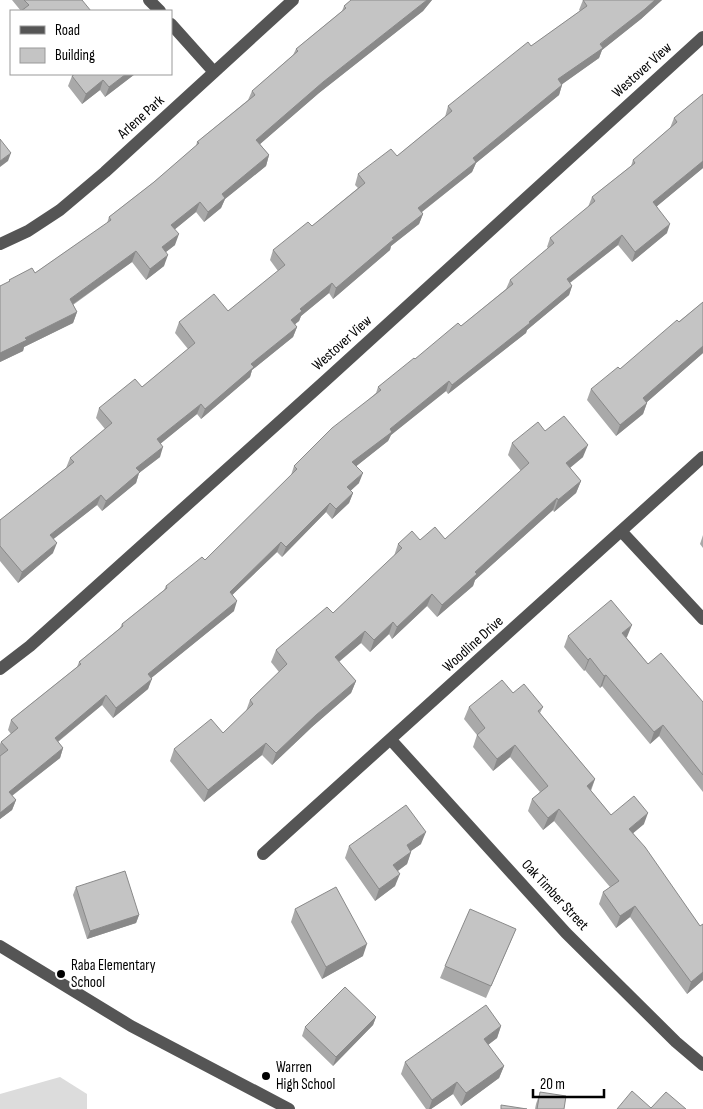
<svg xmlns="http://www.w3.org/2000/svg" width="703" height="1109" viewBox="0 0 703 1109" font-family="'Sofia Sans Condensed',sans-serif">
	<rect width="100%" height="100%" fill="#fff"/>
	<path fill="#dcdcdc" d="M60,1077l27,17v15h-87v-15z"/>
	<g fill="none" stroke-linecap="round" stroke-linejoin="round">
		<path stroke="#555" stroke-width="12" d="M149,0l11,11
			M171,24l43,48
			M0,244l28,-13 32,-21 45,-38 188,-172
			M622,532l81,87
			M0,669l30,-23 295,-265 378,-344
			M391,740l175,193 110,109 27,23
			M263,854l440,-397
			M0,946l131,80 158,83"/>
	</g>
	<path fill="#a9a9a9" d="M12,0h70l-61,11z
		M351,0h81l-9,11 -104,82 -59,51 9,11 -3,11 -41,33 -4,9 -17,14 -8,-10 -21,17v16l-9,7 -2,14 -18,14 -14,-18 -59,43 4,7 -4,11 -49,24 -1,4 -23,11v-76l9,-4v-2l26,-7 72,-50 2,-6 45,-35 42,-36 1,-4 51,-42 4,-9 41,-36 3,-6 46,-38 2,-5z
		M583,0h79l-21,19 -39,31 -3,8 -37,26v1l-3,10 -83,68 -4,9 -50,40 1,2 -4,10 -28,22 -1,4 -57,49 -4,-6 -28,23 -2,5 -4,3 2,3 -4,10 -41,33 -2,7 -49,42 -4,-5 -36,29 -1,14 -21,16 -3,10 -34,28 -5,-6 -44,34v14l-35,30 -18,-22v-41l66,-52 4,-10 35,-29 -9,-11 3,-10 43,-21 46,-38 -13,-16 4,-11 49,-11 50,-40 -8,-11 3,-10 39,-24 46,-38 -3,-3 3,-11 39,-18 48,-39 3,-11 132,-95 -1,-1z
		M75,74h60l-30,23 -5,-7 -18,14 -14,-18 4,-10z
		M703,94v74l-46,38 10,27 -35,29 -14,-17 -48,38 2,3 -3,9 -42,35 -1,3 -78,61 -2,-3 -55,44 -3,6 -32,25 3,17 -9,8 3,2 -4,10 -17,16 -6,-7 -44,45 -5,-5 -45,43 2,16 -83,67 -3,11 -35,29 -11,-13 -44,37 5,6 -3,10 -48,38 4,4 -4,10 -12,9v-63h1l-1,-1v-11l1,-2 10,-8 -3,-4 3,-10 66,-53 2,-5 41,-34 2,-4 42,-34 2,-4 39,-26 86,-85 3,-9 82,-73 2,-6 37,-28 46,-33 45,-37 4,-9 38,-32 -1,-1 3,-9 38,-31 4,-10 39,-31 2,-6 37,-32 4,-10z
		M703,302v51l-56,49 -4,12 -27,22 -29,-36 4,-11 29,-20z
		M545,431l38,26 -13,11 11,13 -5,12 -22,19 -1,-2 -78,70 -2,6 -36,31 -10,-11 -35,33 -3,-5 -19,18 -9,-9 -22,19 17,19 -5,12 -39,34 -40,38 -10,-10 -58,47 -34,-41 4,-12 49,-16 23,-22 4,-11 29,-28 -8,-10 5,-12 57,-37 61,-57 4,-12 22,-4 25,-1 76,-68 -13,-16 4,-12z
		M703,535v13l-3,-4z
		M568,636l59,1h-1l22,27 55,38v90l-44,-56 -9,8 -48,-58 -2,2 -15,-18 -1,1 -20,-24z
		M513,693l30,14 -3,6 55,66 -4,12 20,24 33,9 -11,9 67,93 3,-2v56l-16,14 -57,-77 -14,11 -17,-24 4,-12 7,-5 -56,-66 -11,9 -15,-19 4,-12 8,-7 -30,-35 -17,14 -20,-24 4,-12 -13,-16 5,-12z
		M421,844l-10,7v1l-4,12 -9,7 -3,15 -20,15 -30,-43 4,-12z
		M76,887l63,28 -3,8 -49,16 -14,-44z
		M295,909l68,47 -41,23 -31,-57z
		M516,929l-5,12 -25,57 -46,-20 5,-12z
		M376,1017l-3,8 -40,41 -31,-30 3,-9z
		M501,1026l-4,12 -9,7 16,21 -5,12 -38,28 -8,-12 -22,15h-5l-25,-35 4,-12z
		M540,1092l24,17h-29l1,-5z"/>
	<path fill="#898989" d="M427,0h5l-9,11 -104,82 -66,57 3,-10 67,-58z
		M655,0h7l-21,19 -39,31 -3,8 -45,32 4,-11z
		M126,74h9l-30,23 4,-10z
		M103,80l-3,10 -18,14 4,-10z
		M562,85l-3,10 -83,68 -4,9 -58,46 4,-10 55,-50z
		M11,153l-3,8 -8,6v-6z
		M269,155l-3,11 -41,33 -4,9 -17,14 4,-10 14,-18z
		M703,161v7l-53,44 3,-10z
		M200,202l-4,10 -28,23 3,-10z
		M423,214l-4,10 -28,22 -1,4 -57,49 3,-11 56,-50z
		M670,224l-3,9 -35,29 3,-10z
		M179,234l-4,11 -17,13 4,-11z
		M622,235l-4,10 -55,43 4,-9z
		M136,251l-4,11 -66,47 4,-10z
		M168,255l-4,11 -18,14 4,-11z
		M332,283l-3,10 -28,23 -2,5 -11,9 3,-10 9,-11z
		M572,286l-3,9 -42,35 -1,3 -78,61 4,-9z
		M77,312l-4,11 -49,24 -1,4 -23,11v-9l25,-15z
		M297,327l-4,10 -41,33 -2,7 -49,42 4,-10 46,-45z
		M703,346v7l-64,56 4,-11z
		M449,381l-3,10 -55,44 -3,6 -39,31 3,-10 38,-33z
		M647,403l-4,11 -27,22 4,-11z
		M201,404l-4,10 -43,35 3,-10z
		M588,445l-5,12 -22,18 5,-12z
		M163,447l-3,10 -21,16 -3,10 -34,28 4,-10 30,-33z
		M363,473l-4,10 -15,14 3,-10z
		M581,481l-5,12 -22,19 4,-12z
		M353,493l-4,10 -17,16 4,-10z
		M101,495l-4,10 -51,40 4,-10z
		M557,498l-4,12 -78,70 -2,6 -36,31 5,-12 33,-33z
		M330,503l-4,9 -44,45 4,-10z
		M281,542l-4,10 -51,49 4,-9z
		M57,543l-4,10 -35,30 4,-11z
		M432,594l-5,12 -35,33 5,-12z
		M237,601l-3,10 -90,73 4,-10z
		M393,622l-4,12 -19,18 4,-12z
		M632,625l-5,12 -9,7 4,-11z
		M365,631l-4,12 -31,26 5,-12z
		M590,658l-5,12 -1,1 4,-11z
		M606,675l-4,11 -2,2 4,-12z
		M152,679l-4,10 -35,29 3,-10z
		M356,681l-5,12 -39,34 -40,38 4,-12 40,-38z
		M106,695l-4,10 -51,42 4,-9z
		M663,725l-4,11 -9,8 4,-12z
		M266,743l-4,12 -58,47 4,-12z
		M515,745l-5,12 -17,14 4,-12z
		M63,748l-3,10 -55,43 4,-9z
		M595,779l-5,12 -3,-5z
		M16,800l-4,10 -12,9v-6z
		M559,809l-5,12 -11,9 5,-12z
		M648,813l-4,11 -19,16 4,-11z
		M426,832l-5,12 -19,13 5,-12z
		M411,852l-4,12 -18,13 4,-12z
		M400,874l-5,12 -20,15 4,-12z
		M635,906l-5,11 -14,11 4,-12z
		M139,915l-3,8 -49,16 3,-8z
		M367,944l-4,12 -41,23 4,-12z
		M703,972v8l-16,14 4,-12z
		M376,1017l-3,8 -40,41 3,-9z
		M501,1026l-4,12 -17,13 4,-12z
		M504,1066l-5,12 -38,28 5,-13z
		M457,1082l-4,12 -22,15h-2l3,-9z"/>
	<path fill="#c4c4c4" stroke="#898989" d="M24,0h58l9,11h-70l8,-6z
		M351,0h76l-104,82 -67,58 13,15 -47,39 3,4 -17,14 -8,-10 -29,23 8,9 -17,13 6,8 -18,14 -14,-18 -66,48 7,13 -52,26 2,2 -27,13v-67l10,-5 -1,-1 23,-12 3,5 76,-53 -2,-3 45,-35 45,-39 -2,-1 58,-47 -3,-4 46,-40 -2,-2 50,-41 -2,-2z
		M583,0h72l-10,9 -45,35 3,4 -45,31 4,6 -89,73 3,4 -58,46 5,6 -31,24 2,1 -58,49 -4,-5 -32,26 2,2 -11,9 6,7 -46,37 3,3 -49,42 -4,-5 -44,35 6,8 -27,21 4,4 -34,29 -5,-6 -51,40 7,8 -35,29 -22,-26v-26l74,-58 -4,-4 42,-35 -13,-15 36,-29 7,8 53,-44 -16,-21 35,-28 14,17 57,-46 -12,-15 35,-28 4,4 53,-43 -7,-9 33,-25 6,7 55,-45 -4,-5 80,-64 3,4 56,-40z
		M75,74h51l-17,13 -6,-7 -17,14 -14,-18z
		M703,94v67l-50,41 17,22 -35,28 -13,-17 -55,44 5,7 -43,36 1,1 -78,62 -3,-4 -59,48 2,3 -40,30 11,11 -16,14 6,6 -17,16 -6,-6 -44,44 -5,-5 -51,50 7,9 -89,73 4,5 -36,29 -10,-13 -51,43 8,10 -54,44 7,8 -16,13v-57l8,-6 -7,-8 17,-14 -7,-8 70,-56 -2,-2 44,-36 -1,-2 45,-36 -1,-2 36,-29 3,3 92,-91 -3,-3 38,-38 49,-38 -3,-3 36,-29 1,1 43,-36 3,3 52,-42 -3,-4 44,-37 -4,-5 45,-37 -3,-4 43,-34 -2,-3 44,-38 -3,-4z
		M0,139l11,14 -11,8z
		M703,302v44l-60,52 4,5 -27,22 -29,-36 27,-22 2,2 57,-49 2,2z
		M564,416l24,29 -22,18 15,18 -23,19 -1,-2 -82,74 2,2 -35,31 -10,-11 -35,33 -4,-5 -19,18 -9,-9 -30,26 21,24 -40,34 -40,38 -10,-10 -58,47 -34,-41 37,-30 12,14 30,-29 -3,-4 37,-36 -11,-14 51,-43 6,6 69,-65 -4,-4 14,-13 8,9 15,-13 10,12 84,-76 -17,-20 26,-21 7,9z
		M611,600l21,25 -10,8 26,31 13,-11 42,49v73l-40,-50 -9,7 -48,-57 -2,1 -14,-18 -2,2 -20,-24z
		M502,680l11,13 11,-9 19,23 -5,4 57,68 -8,7 24,29 23,-19 14,17 -19,16 16,18 55,79 3,-2v48l-12,10 -56,-76 -15,10 -17,-24 16,-11 -60,-72 -11,9 -16,-19 16,-13 -33,-41 -18,14 -20,-24 8,-7 -16,-21z
		M406,805l20,27 -19,13 4,7 -18,13 7,9 -21,15 -30,-43z
		M125,871l14,44 -49,16 -14,-44z
		M336,887l31,57 -41,23 -31,-58z
		M470,909l46,20 -25,57 -46,-20z
		M345,987l31,30 -40,40 -31,-30z
		M486,1005l15,21 -17,13 20,27 -38,27 -9,-11 -25,18 -27,-38z
		M632,1091l19,17 15,-16 20,17h-69z
		M540,1092l26,4 -2,13h-27z
		M501,1105l26,4h-26z"/>
	<g fill="#000" stroke="#fff" stroke-width="2">
		<circle cx="61" cy="974" r="5"/>
		<circle cx="266" cy="1076" r="5"/>
	</g>
	<g text-anchor="middle" dominant-baseline="central" stroke-width="5" stroke-linejoin="round" paint-order="stroke">
		<g font-size="15" fill="#000" stroke="#fff">
			<text transform="translate(642 70) rotate(-42)">Westover View</text>
			<text transform="translate(141 117) rotate(-42)">Arlene Park</text>
			<text transform="translate(342 343) rotate(-42)">Westover View</text>
			<text transform="translate(473 644) rotate(-42)">Woodline Drive</text>
			<text transform="translate(555 895) rotate(47)">Oak Timber Street</text>
		</g>
		<g font-size="15" fill="#000" stroke="#fff" text-anchor="start">
			<text x="71" y="965">Raba Elementary<tspan x="71" dy="17">School</tspan></text>
			<text x="276" y="1067">Warren<tspan x="276" dy="17">High School</tspan></text>
		</g>
	</g>
	<rect x="10" y="10" width="162" height="65" fill="#ffffff" stroke="#999999"/>
	<rect x="20" y="26" width="25" height="8" fill="#555555" stroke="#999999"/>
	<text x="55" y="35" font-size="15" fill="#000000">Road</text>
	<rect x="20" y="48" width="25" height="15" fill="#c4c4c4" stroke="#999999"/>
	<text x="55" y="60" font-size="15" fill="#000000">Building</text>
	<path d="M533 1089v8h71v-8" fill="none" stroke="#000000" stroke-width="2.5"/>
	<text x="540" y="1089" font-size="15" fill="#000000" stroke="#ffffff" stroke-width="4" paint-order="stroke">20 m</text>
</svg>
